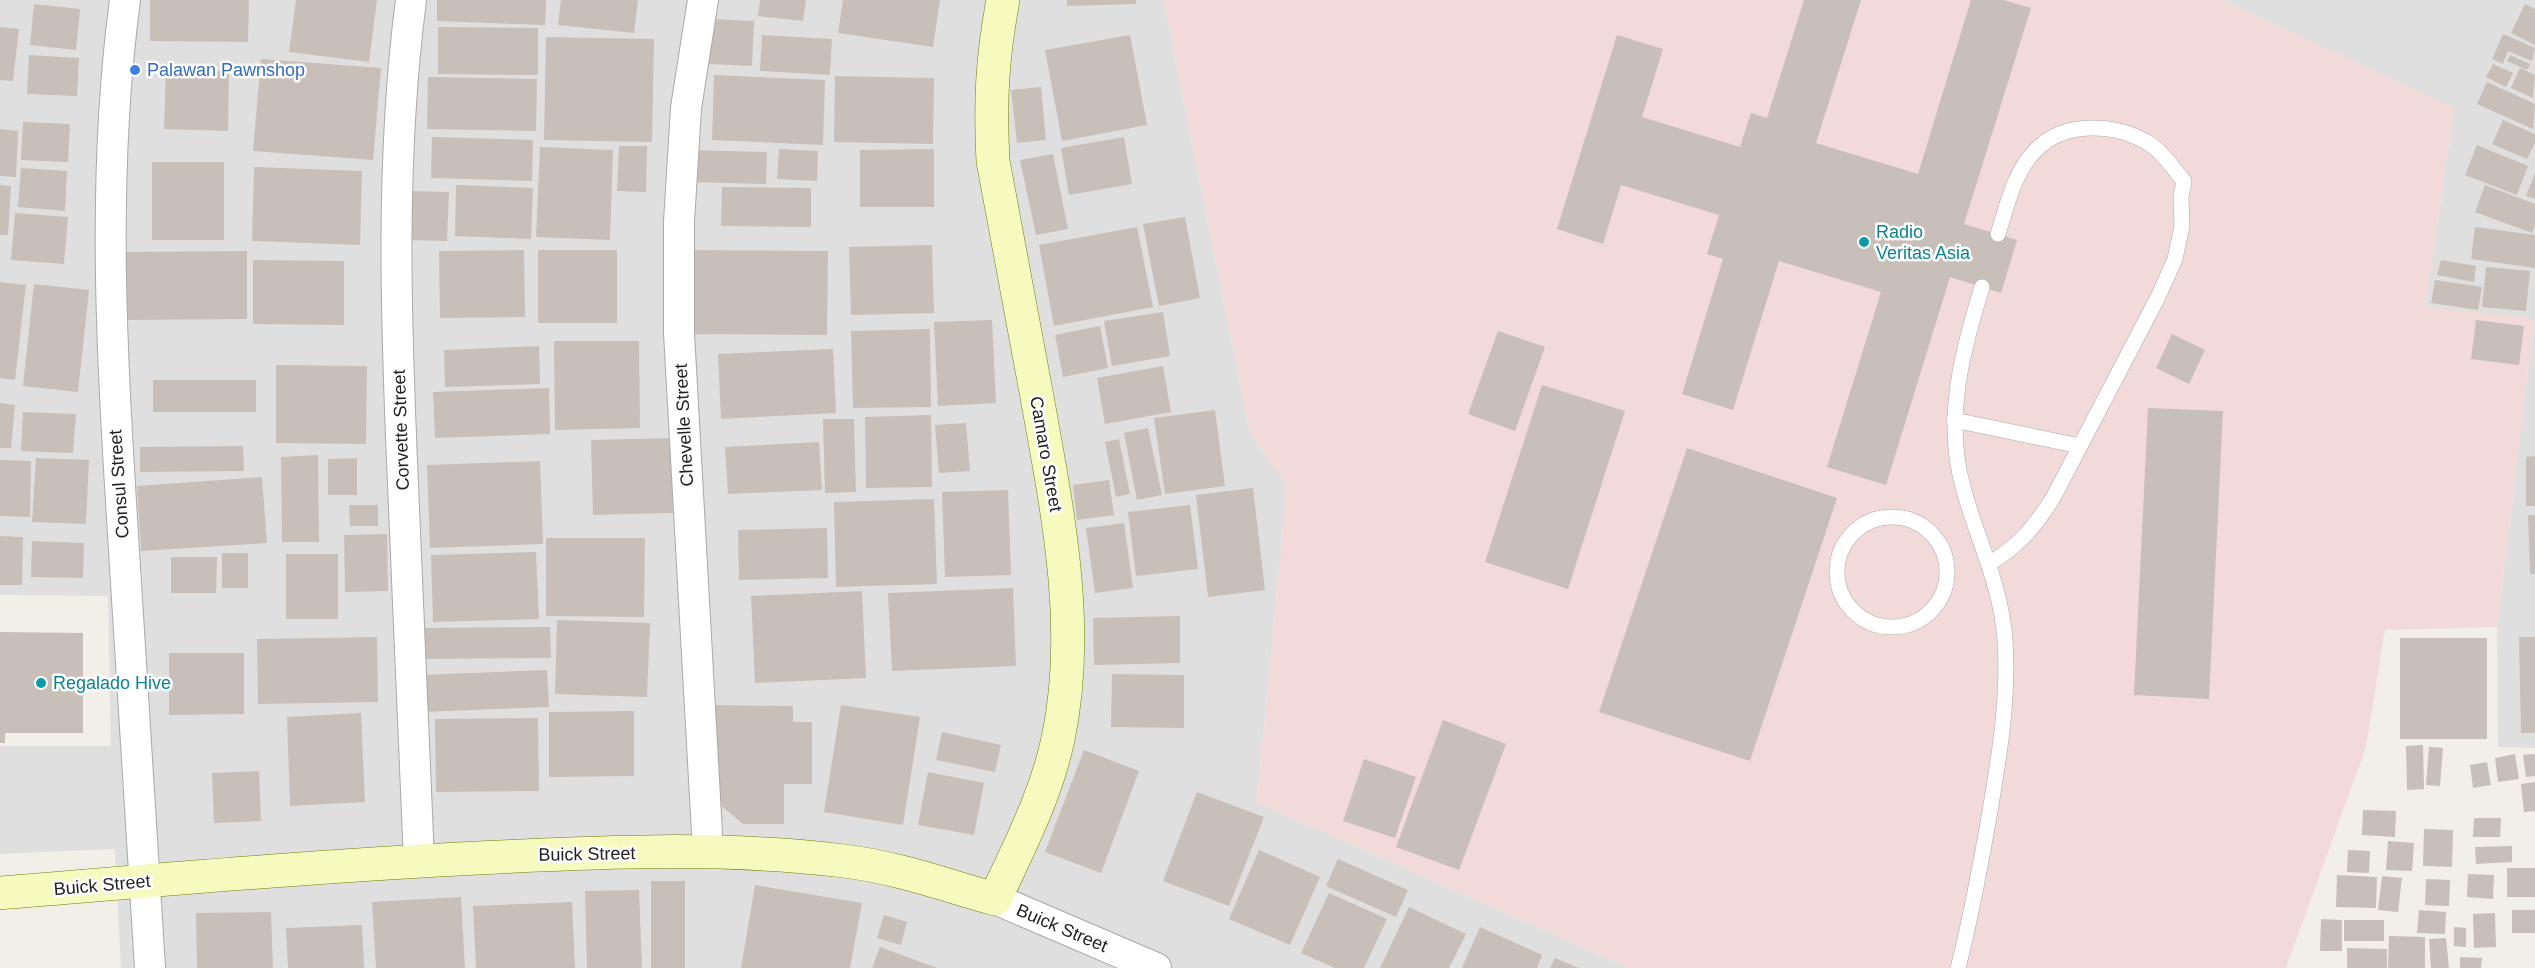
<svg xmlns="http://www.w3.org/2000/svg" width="2535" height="968" viewBox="0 0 2535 968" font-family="Helvetica,sans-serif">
	<rect width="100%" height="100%" fill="#f2efe9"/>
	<path fill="#e0dfdf" d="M0,0h1164l86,433 37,52 -30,317 373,166h-1509l-6,-119 -115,5v-108h111l-3,-150 -108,-1z
		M2222,0h313v748l-37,-1 -1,-120 37,-307 -109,-13 29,-198z"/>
	<path fill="#f2dad9" d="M1164,0h1058l232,108 -29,199 109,12 -37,308 -112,3 -19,117 -80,221h-656l-373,-166 30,-317 -37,-52z"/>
	<path fill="#c7bfb8" d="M150,0h99l-1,42 -98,-1z
		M296,0h81l-8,62 -80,-10z
		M437,0h109l-1,25 -108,-4z
		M561,0h77l-4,33 -76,-8z
		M760,0h46l-3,21 -45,-5z
		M843,0h97l-7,47 -95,-14z
		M1067,0h69v4l-69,2z
		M1804,0h57l-45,143 102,31 53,-174h32l28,8 -67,216 53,16 -16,53 -51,-16 -64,208 -59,-18 54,-175 -102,-31 -46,149 -51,-16 41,-135 -16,-5 12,-39 -98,-30 -18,59 -46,-15 60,-194 46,14 -21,68 98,30 11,-34 16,5z
		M34,4l46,5 -4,41 -46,-5z
		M2525,4l10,5v36l-24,-12z
		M711,19l43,2 -2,45 -43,-2z
		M0,27l19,2 -6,52 -13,-1z
		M438,27l100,1v47l-100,-1z
		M2503,34l32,14 -3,13 -24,-10 -5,13 -11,-5z
		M762,35l70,4 -2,36 -70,-4z
		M1130,35l17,90 -85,16 -17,-91z
		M546,37l108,2 -2,103 -108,-2z
		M29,55l50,3 -2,38 -50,-2z
		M2510,55l20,9 -3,6 -20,-9z
		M261,59l120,9 -8,92 -120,-9z
		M2493,64l20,9 -7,14 -20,-10z
		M2520,68l15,7 -2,23 -22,-10z
		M166,70l63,1 -1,60 -64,-2z
		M714,75l111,5 -2,65 -111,-5z
		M835,76l99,2 -1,66 -99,-2z
		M428,77l109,2 -1,52 -109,-2z
		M2487,82l48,22 -2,25 -56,-25z
		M1041,87l5,53 -29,3 -6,-53z
		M2503,120l32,14v9l-8,16 -35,-15z
		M23,122l47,2 -2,38 -47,-2z
		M0,129l18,2 -2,46 -16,-1z
		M432,137l101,3 -1,41 -101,-3z
		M1124,137l8,47 -63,11 -8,-47z
		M2477,145l51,21 -11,29 -52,-20z
		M619,146h28l-1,46 -29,-1z
		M540,147l73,3 -3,90 -74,-3z
		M779,149l39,2 -1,30 -40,-2z
		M934,149v58h-74v-57z
		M690,150l77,2 -1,32 -76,-2z
		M1053,154l15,75 -32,6 -16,-75z
		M152,162h72v78h-72z
		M254,167l108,4 -2,74 -108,-4z
		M21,168l46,3 -2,40 -47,-4z
		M2535,173v26l-9,-3z
		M0,185l11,1 -3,49h-8z
		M456,185l77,3 -2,51 -76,-3z
		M2485,185l50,19v21l-3,8 -57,-21z
		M722,187l89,1v39l-90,-1z
		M408,191l41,1 -2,49 -40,-1z
		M15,213l53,4 -4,47 -53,-4z
		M1185,217l15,81 -41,8 -16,-82z
		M1137,227l16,80 -99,19 -15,-81z
		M2475,227l60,8v33l-64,-9z
		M932,245l2,68 -83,2 -2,-68z
		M524,250l1,67 -85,1 -1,-67z
		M538,250h79v73h-79z
		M679,250l149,1 -1,84 -150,-1z
		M247,251v68l-123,1v-68z
		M253,260l91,1v64l-91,-1z
		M2441,260l35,6 -2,16 -37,-7z
		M2486,267l44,4 -4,40 -44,-4z
		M2435,280l47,7 -4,23 -47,-7z
		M0,282l26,3 -11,95 -15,-2z
		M34,284l55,6 -11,102 -55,-6z
		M1163,312l7,44 -58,10 -8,-45z
		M992,320l4,83 -58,3 -4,-84z
		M2476,320l48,6 -5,39 -48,-6z
		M1100,326l8,42 -45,9 -8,-42z
		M930,329l1,78 -78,1 -2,-77z
		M1498,331l47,16 -30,84 -47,-17z
		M2172,334l33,16 -16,34 -33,-16z
		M554,341h85l1,87 -85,2z
		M539,346l1,38 -95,3 -1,-37z
		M833,349l3,64 -115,6 -3,-65z
		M276,365l91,1 -1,78 -90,-1z
		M1163,366l8,46 -66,12 -8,-46z
		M153,380h103v32h-103z
		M1542,385l83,26 -57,178 -83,-27z
		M549,388l1,46 -115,4 -2,-46z
		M0,403l15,2 -4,43h-11z
		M2148,408l75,3 -14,288 -75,-4z
		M1215,410l10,76 -60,8 -11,-76z
		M23,412l53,2 -3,39 -52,-2z
		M931,415l1,72 -66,1 -1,-71z
		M823,419h31l2,73 -31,1z
		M966,423l4,48 -31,2 -4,-48z
		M1148,428l14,67 -25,5 -13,-67z
		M671,438l2,75 -80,2 -2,-75z
		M1119,439l11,55 -14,3 -11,-55z
		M819,442l3,48 -94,4 -3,-47z
		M243,446l1,25 -104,1v-25z
		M1687,448l150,50 -87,263 -151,-49z
		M318,455l1,87h-37l-1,-85z
		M2535,456v50h-9v-49z
		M36,458l53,2 -3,64 -54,-2z
		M357,458v37h-29v-36z
		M0,460l31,1 -1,56 -30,-1z
		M540,461l3,83 -113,4 -3,-83z
		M262,477l5,66 -126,8 -4,-65z
		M1109,480l5,35 -37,5 -4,-35z
		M1253,488l12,102 -57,7 -12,-102z
		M1008,490l3,85 -66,2 -3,-85z
		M934,499l3,85 -101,3 -2,-85z
		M349,505h29v21h-28z
		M1190,505l8,64 -62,7 -8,-64z
		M2528,515h7v59h-5z
		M1124,523l9,65 -38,5 -9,-65z
		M827,528l1,50 -89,2 -1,-50z
		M387,534l1,57 -43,1 -1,-57z
		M0,536l23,1 -1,48h-22z
		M546,538h99l-1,79 -98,-1z
		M32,541l52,2 -1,35 -52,-1z
		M536,552l3,67 -106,3 -2,-67z
		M222,553h26v35h-26z
		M286,554h52v65h-52z
		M171,557h46l-1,36h-45z
		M1013,588l3,78 -124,5 -4,-78z
		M862,591l4,87 -111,5 -4,-87z
		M1180,616v47l-86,2 -1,-47z
		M557,620l93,3 -3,74 -92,-3z
		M550,627l1,31 -129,1v-31z
		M0,632l83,1v100h-78v10h-5z
		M377,637l1,65 -120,2 -1,-65z
		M2519,637h16v96h-14z
		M2400,638h87v101h-87z
		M169,653h75v61l-75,1z
		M547,670l2,37 -127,5 -2,-37z
		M1112,674l72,1v53l-73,-1z
		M706,705l87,1v16h19v62h-28v40h-41l-37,-31z
		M841,705l79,12 -17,108 -79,-13z
		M634,711v65l-85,1v-65z
		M361,713l4,89 -75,4 -3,-89z
		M538,718l1,73 -103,1 -1,-73z
		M1443,720l63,24 -47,126 -63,-23z
		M942,732l59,13 -6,27 -59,-12z
		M2423,745l1,44 -17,1 -1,-44z
		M2429,747l14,1 -3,38 -14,-1z
		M1084,750l55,21 -38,102 -56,-21z
		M2515,754l4,25 -21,3 -3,-24z
		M2535,754v22l-9,1 -3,-22z
		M1364,759l52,18 -21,61 -52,-17z
		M2487,762l4,23 -18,3 -3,-23z
		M259,771l2,50 -47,2 -2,-50z
		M928,772l56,11 -10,52 -56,-10z
		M2535,782v29l-11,1 -3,-28z
		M1197,792l67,25 -35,89 -66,-25z
		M2363,810l33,1 -1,26 -33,-2z
		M2474,818h27l-1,19h-27z
		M2424,829l29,1 -1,37 -29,-1z
		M2388,841l26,2 -2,28 -26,-1z
		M2512,846v16l-36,2 -1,-17z
		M1259,850l61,27 -30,68 -61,-26z
		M2348,850l22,1 -1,22 -22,-1z
		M1338,859l70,31 -12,27 -70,-31z
		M2507,868h28v29h-28z
		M2468,874l26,1 -1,24 -26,-2z
		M2337,875l40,2 -1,31 -40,-1z
		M2382,876l20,2 -4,34 -20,-2z
		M2426,879l24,1 -1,26 -24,-1z
		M651,881h34v87h-34z
		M755,885l107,18 -12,65h-109z
		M639,890l3,78h-55l-2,-77z
		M1329,893l58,26 -23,49h-29l-34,-15z
		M461,897l4,71h-89l-4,-66z
		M572,902l3,66h-99l-3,-62z
		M1409,907l57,27 -17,34h-69z
		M2419,910l27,2 -1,22 -28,-1z
		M2512,910h23v23h-23z
		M271,912l2,56h-76l-1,-55z
		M2495,913l1,34 -22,1 -1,-34z
		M884,915l23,7 -6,23 -24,-7z
		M2321,919l21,1v31h-22z
		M2344,920h40v21h-40z
		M362,925l2,43h-76l-2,-40z
		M1480,927l62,28 -5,13h-75z
		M2454,927l12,1v19l-12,-1z
		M2389,936l36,1v31h-37z
		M2446,938l3,30h-18l-2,-29z
		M880,947l57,21h-65z
		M2347,948l40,1v19h-40z
		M2460,957l22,1 -1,10h-21z
		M1555,958l24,10h-29z"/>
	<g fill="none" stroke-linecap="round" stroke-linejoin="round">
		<defs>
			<path id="lane" d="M1954,420l126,26
				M1837 572a55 55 0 1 1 110 0a55 55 0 1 1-110 0Z
				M1990,563c29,-17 45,-37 63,-65l105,-201 17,-38 7,-33 -1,-29 3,-16c-10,-11 -21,-29 -34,-37 -34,-21 -86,-24 -115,7 -21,21 -28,55 -37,83
				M1958,968c13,-50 22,-100 31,-151 10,-59 20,-117 16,-177 -4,-56 -28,-100 -42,-153 -19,-68 -1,-135 19,-200"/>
			<path id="street" d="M125,0c-24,179 -13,356 -2,535 9,144 18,289 27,433
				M411,0c-21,161 -15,323 -8,485 5,125 10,250 16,376
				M703,0l-17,108 -7,114v111l29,518
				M995,899l161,69"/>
			<path id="secondary" d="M0,893c159,-13 318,-27 477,-35 122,-6 245,-12 367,3 51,6 101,24 151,38 24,-52 51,-103 63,-160 24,-112 -1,-230 -21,-342 -15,-78 -29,-157 -44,-236 -3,-60 -1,-102 10,-161"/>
		</defs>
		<use href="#lane" stroke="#a9a9a9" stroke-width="16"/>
		<use href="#street" stroke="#a9a9a9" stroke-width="32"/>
		<use href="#secondary" stroke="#707d05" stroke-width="34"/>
		<use href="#lane" stroke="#fff" stroke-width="15"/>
		<use href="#street" stroke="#fff" stroke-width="30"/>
		<use href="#secondary" stroke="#f7fabf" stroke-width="33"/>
	</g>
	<circle fill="#3f7fe0" stroke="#fff" stroke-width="2" cx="135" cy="70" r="6"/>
	<g fill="#0f9aa8" stroke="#fff" stroke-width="2">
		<circle cx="1864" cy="242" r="6"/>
		<circle cx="41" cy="683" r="6"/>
	</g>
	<g text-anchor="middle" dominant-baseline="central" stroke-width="5" stroke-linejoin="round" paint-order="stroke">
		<g font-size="18" fill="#366cbe" stroke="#fff" text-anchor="start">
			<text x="147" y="70">Palawan Pawnshop</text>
		</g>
		<g font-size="18" fill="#0d838f" stroke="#fff" text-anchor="start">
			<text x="1876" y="232">Radio<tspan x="1876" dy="21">Veritas Asia</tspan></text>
			<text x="53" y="683">Regalado Hive</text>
		</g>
		<g font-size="18" fill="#222" stroke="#fff">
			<text transform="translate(684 425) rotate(-93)">Chevelle Street</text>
			<text transform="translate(401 430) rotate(-92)">Corvette Street</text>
			<text transform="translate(1046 454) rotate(80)">Camaro Street</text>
			<text transform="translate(119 484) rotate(-94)">Consul Street</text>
			<text transform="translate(587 854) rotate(-1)">Buick Street</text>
			<text transform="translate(102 885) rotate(-5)">Buick Street</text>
			<text transform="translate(1062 928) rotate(23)">Buick Street</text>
		</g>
	</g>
</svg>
